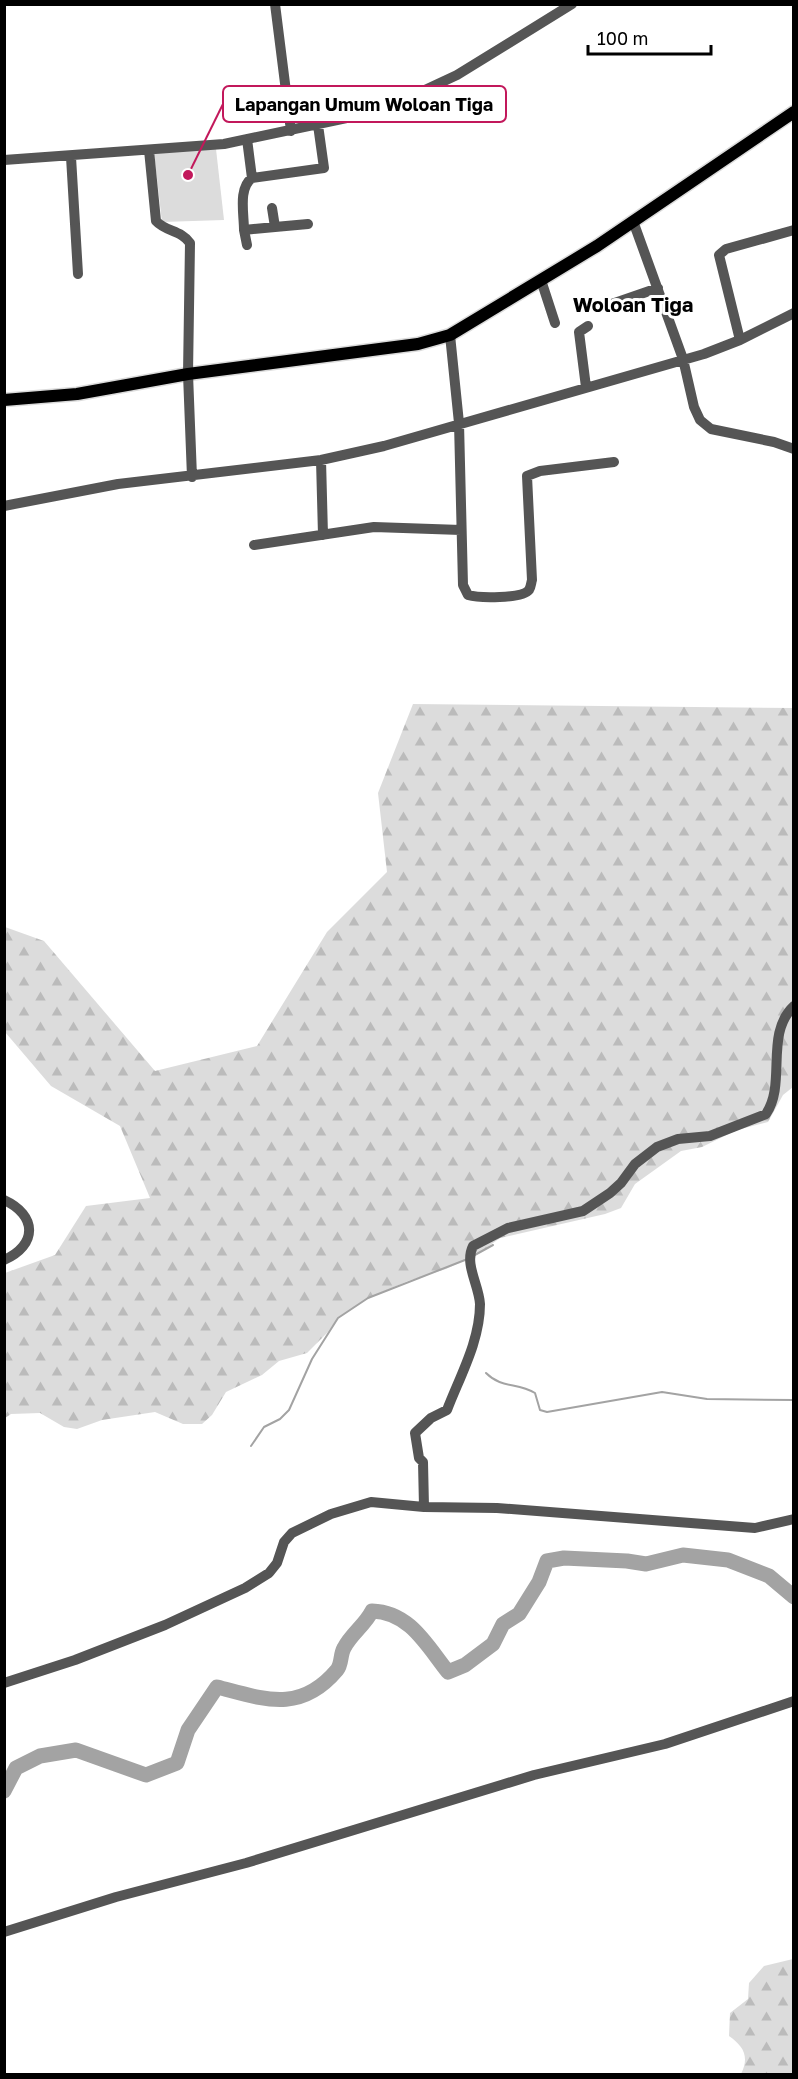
<svg xmlns="http://www.w3.org/2000/svg" width="798" height="2079" viewBox="0 0 798 2079" font-family="'Golos Text',sans-serif">
	<defs>
		<pattern id="forest-firs" width="22" height="20" patternUnits="userSpaceOnUse" patternTransform="scale(1.5)"><rect width="22" height="20" fill="#dcdcdc"/><path d="M5 1l3.5 6h-7zM16 11l3.5 6h-7z" fill="#bbb"/></pattern>
	</defs>
	<rect width="100%" height="100%" fill="#fff"/>
	<path fill="url(#forest-firs)" d="M413,704l380,4v379l-10,8 -15,27 -31,8 -35,17 -21,4 -46,33 -14,24 -16,6 -105,24 -22,16 -32,15 -38,12 -40,17 -30,20 -11,15 -20,20 -28,8 -17,14 -36,17 -14,23 -10,9h-19l-28,-12 -53,8 -25,9 -13,-2 -24,-14 -29,1 -6,4v-145l50,-18 31,-49 64,-8 -30,-72 -69,-40 -46,-54v-105l39,14 111,130 102,-25 70,-114 60,-60 -9,-79z
		M793,1959v115h-52c9,-18 2,-28 -12,-38l1,-23 18,-14 1,-16 15,-17z"/>
	<path fill="#dcdcdc" d="M216,149l8,71 -62,2 -8,-69z"/>
	<g fill="none" stroke-linecap="round" stroke-linejoin="round">
		<path stroke="#a3a3a3" stroke-width="2" d="M473,1256l20,-11
			M486,1373c16,16 31,9 49,20l5,17 7,2 115,-20 45,7 87,1
			M251,1446l13,-19 16,-8 9,-9 23,-51 26,-41 30,-20 97,-38"/>
		<path stroke="#a3a3a3" stroke-width="15" d="M4,1791l12,-23 24,-12 36,-6 70,25 31,-12 11,-33 29,-43c47,12 83,27 120,-17 5,-6 3,-15 7,-22 7,-14 21,-23 28,-37 38,1 55,35 76,61l17,-7 28,-21 10,-20 16,-10 20,-32 8,-21 17,-3 63,3 19,3 37,-9 45,5 41,16 25,21"/>
		<defs>
			<path id="major" d="M4,400l73,-6 111,-20 230,-30 32,-9 147,-89 197,-134"/>
		</defs>
		<use href="#major" stroke="#dbdbdb" stroke-width="15"/>
		<path stroke="#555" stroke-width="10" d="M275,4l16,127
			M247,139l5,39
			M149,150l7,71c10,11 25,9 34,22l-2,131 4,103
			M71,157l7,117
			M4,160l220,-16 132,-28 41,-13 60,-28 115,-71
			M272,208l3,19 -31,3c0,-16 -6,-42 8,-52l72,-10 -6,-43
			M633,221l50,138 11,48 6,13 11,9 63,13 20,7
			M275,227l33,-3
			M244,230l3,15
			M541,280l14,43
			M603,307l55,-19
			M450,335l9,88 4,162 5,10c10,3 54,4 61,-5 2,-3 2,-7 3,-10l-5,-104 13,-5 74,-9
			M740,340l-21,-85 7,-6 68,-19
			M586,387l-7,-55 9,-6
			M321,460l2,75
			M4,506l114,-22 203,-24 63,-14 320,-92 36,-14 54,-27
			M254,545l120,-18 87,3
			M4,1200c33,15 34,45 0,60
			M424,1507l-1,-45 -4,-4 -4,-25 16,-15 16,-8c13,-34 33,-69 33,-106 -1,-19 -16,-40 -7,-58l35,-18 75,-17 27,-18 11,-10 14,-19 22,-17 21,-8 32,-3 56,-22c21,-31 -2,-80 28,-108
			M4,1683l71,-23 90,-35 80,-37 24,-15 8,-10 7,-21 8,-9 39,-19 40,-12 53,5 73,1 258,20 39,-9
			M4,1932l112,-35 130,-34 288,-88 131,-31 129,-43"/>
		<use href="#major" stroke="#000" stroke-width="12"/>
	</g>
	<g text-anchor="middle" dominant-baseline="central" stroke-width="6" stroke-linejoin="round" paint-order="stroke">
		<g font-size="20" font-weight="bold" fill="#000" stroke="#fff">
			<text x="633" y="304">Woloan Tiga</text>
		</g>
	</g>
	<path fill="none" stroke="#c2185b" stroke-width="2" d="M188 175L223 104"/>
	<circle fill="#c2185b" stroke="#fff" stroke-width="2" cx="188" cy="175" r="6"/>
	<rect fill="#fff" stroke="#c2185b" stroke-width="2" x="223" y="86" width="283" height="36" rx="6"/>
	<g font-size="18" text-anchor="middle" font-weight="bold" fill="#000">
		<text x="364" y="111">Lapangan Umum Woloan Tiga</text>
	</g>
	<rect width="798" height="2079" fill="none" stroke="#000000" stroke-width="12"/>
	<path d="M588 45v9h123v-9" fill="none" stroke="#000000" stroke-width="3"/>
	<text x="597" y="45" font-size="18" fill="#000000" stroke="#ffffff" stroke-width="4.5" paint-order="stroke">100 m</text>
</svg>
